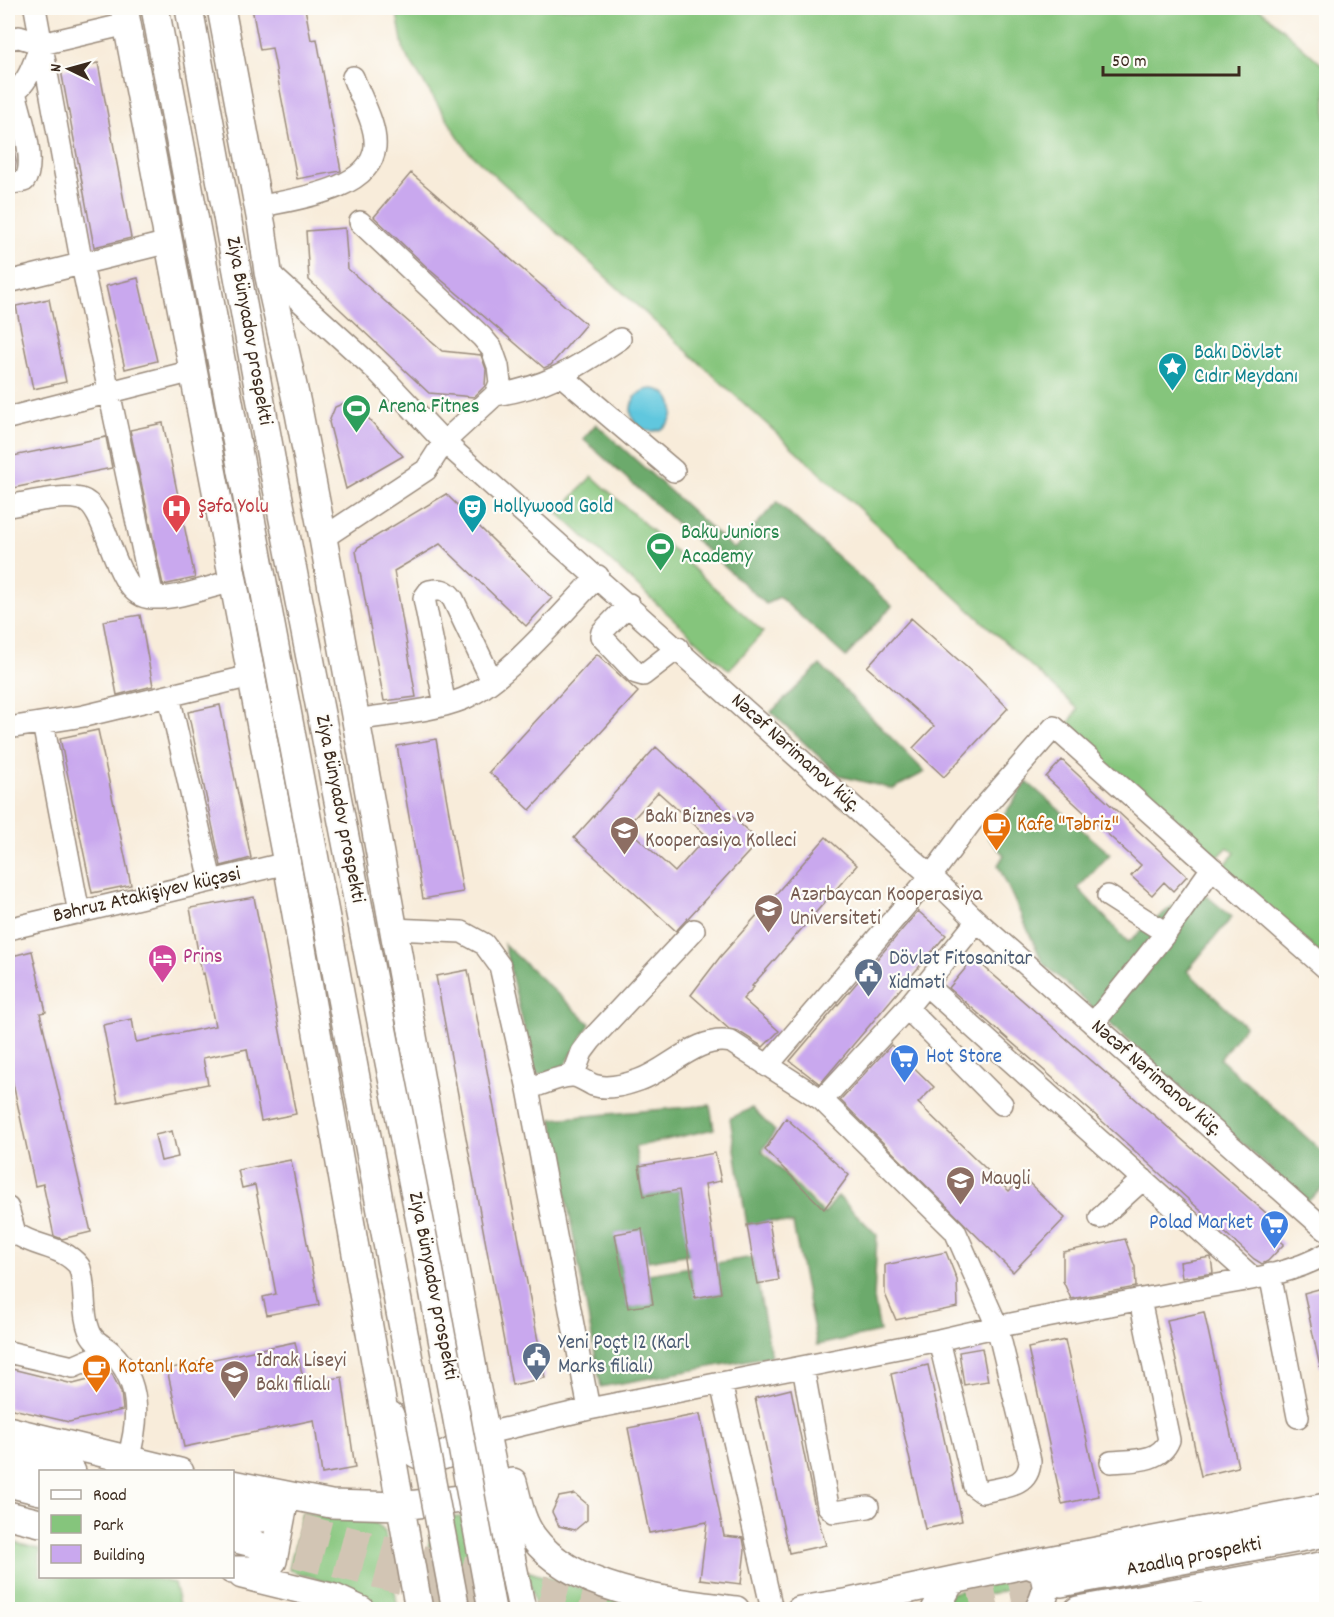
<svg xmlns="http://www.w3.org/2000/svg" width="1334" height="1617" viewBox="0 0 1334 1617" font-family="Dekko,sans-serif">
	<rect width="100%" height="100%" fill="#fdfcf7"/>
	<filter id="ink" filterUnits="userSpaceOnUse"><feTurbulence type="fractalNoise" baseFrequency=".0167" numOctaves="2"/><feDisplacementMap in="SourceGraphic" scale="12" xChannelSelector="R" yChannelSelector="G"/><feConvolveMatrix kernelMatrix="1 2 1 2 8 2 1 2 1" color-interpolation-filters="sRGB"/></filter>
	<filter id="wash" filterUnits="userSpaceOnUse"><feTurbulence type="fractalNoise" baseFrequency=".008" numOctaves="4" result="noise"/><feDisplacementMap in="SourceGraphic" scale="24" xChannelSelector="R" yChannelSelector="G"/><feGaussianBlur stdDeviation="1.35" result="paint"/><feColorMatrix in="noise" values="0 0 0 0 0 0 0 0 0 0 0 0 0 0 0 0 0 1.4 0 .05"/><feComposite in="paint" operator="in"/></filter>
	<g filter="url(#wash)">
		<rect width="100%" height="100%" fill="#f8ecda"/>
		<path fill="#85c57c" stroke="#60784d" stroke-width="1.5" d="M396,8h863l67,60v891l-103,-92 12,-14 -7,-6 -13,13 -150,-131 13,-20 -611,-559 -63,-98z
			M592,476l171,156 -34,38 -171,-157z
			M302,1513l74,10 9,9 13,77h-16l-30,-20 -63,-19z
			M450,1517c13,0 25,0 36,9 12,12 18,65 19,83h-69c-14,-25 -11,-58 -2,-84z
			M8,1541l32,8v27l107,1 27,6 6,26h-172z
			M527,1571l74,24 74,14h-139z
			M1036,1573l2,10 -70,16 1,10 -27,1 9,-17z"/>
		<path fill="#6caa6c" stroke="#546a45" stroke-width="1.5" d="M596,424l138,125 43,-47 115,104 -46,51 -67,-60 -13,7 -183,-165z
			M820,665l105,107 -32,17 -53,-13 -69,-64z
			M1027,782l83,72 -32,34 50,54 68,-55 36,30 -45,54 58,55 -25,33 106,96v30l-19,17 -264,-239 -45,-98 6,-10 -16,-17z
			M504,944l86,80 -30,50h-25z
			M710,1105l4,24 -79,18 9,49 35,-6 11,64 -42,7 -6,-31 -27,4 13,74 25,-5 -5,-29 42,-7 6,30 25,-4 -5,-30 37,-6 18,99 -170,31 -49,-268z
			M752,1108l23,23 -13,20 62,63 14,-18 39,39 -3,64 6,33 -63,13 -24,-121 -24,-3 -22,4 -17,-107z"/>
		<path fill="#61c7de" stroke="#4e787e" stroke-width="1.5" d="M631 410a21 21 0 1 1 42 0a21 21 0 1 1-42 0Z"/>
		<g id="blocks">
			<path fill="#c9a8ee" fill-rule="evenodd" d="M252,8h53l6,32 6,-1 24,132 -44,8 -25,-131 -12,2z
				M98,63l33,175 -37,9 -33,-177z
				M8,124h2l1,4 5,34 -1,8 -7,1z
				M411,173l175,151 -35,41 -7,3 -113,-97 -57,-54z
				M345,228l3,41 94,82 39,4 5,14 -1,17 -11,11 -45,-4 -120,-113 -3,-49z
				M138,278l19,83 -32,8 -19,-83z
				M49,299l17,83 -33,7 -17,-83z
				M342,404h9l7,3 45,49 -57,33 -17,-67 6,-15z
				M163,423l32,155 -32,7 -33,-155z
				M106,437l6,31 -104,21v-32z
				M446,494l106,104 -26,28 -86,-82 -46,27 22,126 -32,4 -28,-150 2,-4z
				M140,615l13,71 -36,9 -14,-74z
				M911,618l62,55 35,35 -64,69 -31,-29 21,-22 -67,-59z
				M597,654l41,38 -108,118 -41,-38z
				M220,705l31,153 -30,8 -33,-154z
				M98,730l33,155 -39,8 -32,-155z
				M436,739l27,153 -40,7 -26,-153z
				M656,747l103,94 -83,90 -102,-93zM658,792l49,44 -32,36 -49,-45z
				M1062,760l125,116 -14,15 -9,-9 -12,13 -21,-19 10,-11 -95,-88z
				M826,837l31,28 -105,121 2,1 -11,12 36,32 -16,16 -25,-16 -9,-2 -38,-34 29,-38z
				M254,897l42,217 -35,7 -14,-72 -44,9 5,26 -90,18 -15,-77 29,-6 4,23 79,-16 -11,-53 -2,1 -12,-66z
				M918,911l28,24 -126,149 -30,-23z
				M32,951l14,61 -6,1 51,219 -29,7 -8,-3 -11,-52 -8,2 -27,-126v-103z
				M974,958l307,268 -7,9 10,9 -16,17 -6,3 -8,-5 -161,-146 -144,-125z
				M468,970l77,408 -33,7 -76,-409z
				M891,1045l43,42 -16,16 91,88 14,-14 42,41 -52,54 -173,-172z
				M786,1118l63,57 -25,34 -59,-59z
				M172,1131l6,26 -17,4 -6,-26z
				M715,1153l6,28 -16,3 16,109 -26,5 -16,-108 -35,6 -5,-30z
				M291,1160l28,145 -52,10 -4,-18 13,-3 -21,-109 -13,3 -4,-18z
				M769,1221l10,59 -22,4 -10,-59z
				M642,1229l11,75 -25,4 -13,-74z
				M1125,1239l10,28 1,20 -65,12 -8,-18v-29z
				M946,1252l11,28 1,27 -62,13 -11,-26v-29z
				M1211,1257l2,16 -31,5 -2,-16z
				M1326,1287v79l-6,1 -16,-74z
				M1204,1312l34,155 -37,9 -34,-156z
				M1065,1340l34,156 -37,8 -34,-156z
				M295,1342l9,41 38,-6 13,91 -33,6 -8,-54 -130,27 -17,-78z
				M982,1348l6,33 -24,4 -5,-33z
				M928,1365l34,156 -37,8 -34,-155z
				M8,1368l65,16 39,-10 9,18 2,18 -54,12 -61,-14z
				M791,1389l24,119 11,37 -37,8 -34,-155z
				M700,1414l24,122 19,2 2,12 -4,34 -41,-5 7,-57 -58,11 -21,-105z
				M575,1494l12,10v16l-12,10 -16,-4 -7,-14 7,-15z"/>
		</g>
	</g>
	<g filter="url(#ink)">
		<use href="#blocks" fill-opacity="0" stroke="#9a8b7c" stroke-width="1.5"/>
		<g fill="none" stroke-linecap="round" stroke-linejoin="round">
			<path stroke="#d2c5b4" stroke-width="27" stroke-dasharray="27 14" stroke-linecap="butt" d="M263,1518l361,92
				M256,1544l262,66
				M930,1610l131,-27"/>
			<defs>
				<path id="minor" d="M35,8l47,257 71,333
					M8,39l11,-2 23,7 85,-20
					M8,93c20,-4 26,-32 33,-49
					M8,184l16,-3c14,-17 -4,-68 -9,-89
					M258,207c34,-8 113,-16 117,-60 2,-22 -15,-50 -22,-70
					M268,272l110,100 66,70 487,434 46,45 349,309
					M8,282l161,-40
					M562,376l112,95
					M495,395c54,-8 80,-27 125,-56
					M8,418l185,-47
					M8,506c21,-3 51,-12 73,-7 30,8 30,98 71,99 26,1 56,-11 81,-17
					M323,538l103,-68 18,-28 51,-47 5,-12 -2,-17 -6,-17 -10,-12 -122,-115
					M629,604l-27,28 -1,4 35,37 7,2 35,-27
					M169,696l42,185
					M445,705l-21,-107 5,-7c11,-2 17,-2 24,8l39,82
					M355,720c35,-6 75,-8 108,-21 43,-18 101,-88 135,-123
					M43,723l36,190
					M8,728l76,-12 167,-40
					M1108,896l58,37
					M8,929l279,-66
					M392,929l70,3 22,12 16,22 28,123 61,320
					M926,985l327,293
					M907,1008l95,96
					M1093,1024l73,-91 46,-65 114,100
					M767,1066l164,-190 41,-55 82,-94 158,141
					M573,1076l9,-24 9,-12 103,-110
					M528,1089c12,-4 31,-13 44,-13 7,0 15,6 21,9 15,5 32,0 46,-5 30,-10 58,-45 92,-38l91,58 133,131 42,95 33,135c-1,27 -27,26 -48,31l-8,-6 -35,-146
					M822,1100l85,-92 70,-87
					M8,1208l7,25c21,15 47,12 64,33 8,20 2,44 10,64 4,12 13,14 22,22 31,30 28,69 17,107
					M1100,1218l43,-39
					M1270,1274l28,143
					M8,1352l65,15 37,-16
					M803,1367l25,139 6,6 34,-5
					M721,1383l51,227
					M500,1430l89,-21 350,-69c84,-21 170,-34 256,-51 43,-8 93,-13 131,-35
					M1111,1462c21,-2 49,1 58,-22l-29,-140"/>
				<path id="major" d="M124,8l163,855 132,747
					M155,8l87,463
					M189,8l83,455
					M221,8l41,219 6,45 31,141 24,125 152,842 47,230
					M390,1415c5,13 11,27 22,36 22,17 52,-1 59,-24
					M8,1430l172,42
					M8,1456l64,16
					M513,1482c5,19 8,39 20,55 40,55 140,65 203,73
					M8,1483l32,8
					M232,1484l99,20 69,2 70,-8 18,13
					M232,1511l31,7
					M8,1515l32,8
					M232,1538l24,6
					M1030,1565l10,4c10,13 6,27 -2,41
					M232,1570h32l9,-9 10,-52 -7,-10 -16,-6
					M242,1575l93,23 26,12
					M1061,1583l265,-50
					M800,1610l50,-8 173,-37 303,-58
					M935,1610l16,-29
					M1078,1610l248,-45
					M1213,1610l113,-21"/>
			</defs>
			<use href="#minor" stroke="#9a8b7c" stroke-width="24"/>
			<use href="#major" stroke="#9a8b7c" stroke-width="30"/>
			<use href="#minor" stroke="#fff" stroke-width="21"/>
			<use href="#major" stroke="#fff" stroke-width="27"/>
			<defs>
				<path id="major-bridge" d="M272,463l155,794 65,353
					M242,471l214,1139"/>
			</defs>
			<use href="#major-bridge" stroke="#9a8b7c" stroke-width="30" stroke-linecap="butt"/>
			<use href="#major-bridge" stroke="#fff" stroke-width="27"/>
		</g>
	</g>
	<defs>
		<symbol id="sight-pin" viewBox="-11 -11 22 30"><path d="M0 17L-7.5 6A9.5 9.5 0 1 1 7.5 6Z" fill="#0f9aa8" stroke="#fdfcf7"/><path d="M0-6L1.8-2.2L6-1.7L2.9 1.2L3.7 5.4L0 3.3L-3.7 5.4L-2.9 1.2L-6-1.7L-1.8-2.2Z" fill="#fff"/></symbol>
		<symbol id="stadium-pin" viewBox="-11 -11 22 30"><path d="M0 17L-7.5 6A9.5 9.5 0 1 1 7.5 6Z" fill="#2e9e5b" stroke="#fdfcf7"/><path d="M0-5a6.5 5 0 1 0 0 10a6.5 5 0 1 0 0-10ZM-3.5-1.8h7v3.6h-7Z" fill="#fff"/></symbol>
		<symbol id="hospital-pin" viewBox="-11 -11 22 30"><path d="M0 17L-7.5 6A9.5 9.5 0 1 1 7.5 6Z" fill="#e0444e" stroke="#fdfcf7"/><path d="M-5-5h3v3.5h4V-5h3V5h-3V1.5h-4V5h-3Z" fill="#fff"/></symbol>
		<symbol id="theatre-pin" viewBox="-11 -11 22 30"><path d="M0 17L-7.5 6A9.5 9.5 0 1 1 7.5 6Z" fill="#0f9aa8" stroke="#fdfcf7"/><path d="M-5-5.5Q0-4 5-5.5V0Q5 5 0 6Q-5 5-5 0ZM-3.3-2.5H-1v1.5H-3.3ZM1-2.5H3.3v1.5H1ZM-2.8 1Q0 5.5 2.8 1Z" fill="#fff"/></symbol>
		<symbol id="cafe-pin" viewBox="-11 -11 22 30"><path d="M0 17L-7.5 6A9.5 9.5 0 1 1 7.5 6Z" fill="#e8710a" stroke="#fdfcf7"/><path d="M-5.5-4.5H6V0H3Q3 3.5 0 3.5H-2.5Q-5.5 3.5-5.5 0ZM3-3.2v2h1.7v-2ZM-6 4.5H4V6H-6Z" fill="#fff"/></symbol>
		<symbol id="university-pin" viewBox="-11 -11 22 30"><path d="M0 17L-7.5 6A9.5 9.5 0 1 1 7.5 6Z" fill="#8d6e63" stroke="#fdfcf7"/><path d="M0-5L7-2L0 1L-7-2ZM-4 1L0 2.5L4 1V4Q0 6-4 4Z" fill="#fff"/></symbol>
		<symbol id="hotel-pin" viewBox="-11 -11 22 30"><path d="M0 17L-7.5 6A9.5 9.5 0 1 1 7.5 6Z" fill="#d1479c" stroke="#fdfcf7"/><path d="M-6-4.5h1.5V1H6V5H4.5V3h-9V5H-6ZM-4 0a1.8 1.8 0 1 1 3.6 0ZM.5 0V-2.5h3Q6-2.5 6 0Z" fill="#fff"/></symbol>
		<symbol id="civic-pin" viewBox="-11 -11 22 30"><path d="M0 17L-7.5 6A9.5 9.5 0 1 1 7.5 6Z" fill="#5c6f8a" stroke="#fdfcf7"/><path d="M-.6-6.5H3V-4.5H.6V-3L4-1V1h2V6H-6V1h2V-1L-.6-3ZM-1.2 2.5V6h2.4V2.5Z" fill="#fff"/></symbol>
		<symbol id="supermarket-pin" viewBox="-11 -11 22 30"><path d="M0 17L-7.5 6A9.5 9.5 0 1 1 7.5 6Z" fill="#3f7fe0" stroke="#fdfcf7"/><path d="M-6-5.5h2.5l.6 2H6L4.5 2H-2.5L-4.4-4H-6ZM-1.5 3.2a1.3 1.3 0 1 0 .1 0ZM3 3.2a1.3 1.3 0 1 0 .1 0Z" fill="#fff"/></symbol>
		<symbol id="school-pin" viewBox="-11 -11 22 30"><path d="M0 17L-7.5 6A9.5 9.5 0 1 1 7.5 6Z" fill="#8d6e63" stroke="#fdfcf7"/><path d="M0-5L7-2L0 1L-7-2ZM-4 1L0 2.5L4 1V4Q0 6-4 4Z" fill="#fff"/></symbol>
	</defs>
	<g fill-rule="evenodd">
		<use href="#sight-pin" x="1156" y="350" width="33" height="45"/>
		<use href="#stadium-pin" x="340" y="392" width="33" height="45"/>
		<use href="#hospital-pin" x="160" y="492" width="33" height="45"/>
		<use href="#theatre-pin" x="456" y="492" width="33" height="45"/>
		<use href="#stadium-pin" x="644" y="530" width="33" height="45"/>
		<use href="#cafe-pin" x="980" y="810" width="33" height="45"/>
		<use href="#university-pin" x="608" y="814" width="33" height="45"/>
		<use href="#university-pin" x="752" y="892" width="33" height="45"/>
		<use href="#hotel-pin" x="146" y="942" width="33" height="45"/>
		<use href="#civic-pin" x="852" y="956" width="33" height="45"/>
		<use href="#supermarket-pin" x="888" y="1042" width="33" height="45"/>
		<use href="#school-pin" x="944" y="1164" width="33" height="45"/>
		<use href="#supermarket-pin" x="1258" y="1208" width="33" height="45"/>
		<use href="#civic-pin" x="520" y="1340" width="33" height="45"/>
		<use href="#cafe-pin" x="80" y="1352" width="33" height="45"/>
		<use href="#school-pin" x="218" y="1358" width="33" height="45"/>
	</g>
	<g text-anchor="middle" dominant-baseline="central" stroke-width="4.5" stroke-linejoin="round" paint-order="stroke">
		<g font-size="21" fill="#3b2a1e" stroke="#fdfcf7">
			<text transform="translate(248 331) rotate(80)">Ziya Bünyadov prospekti</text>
			<text transform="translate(795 754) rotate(42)">Nəcəf Nərimanov küç.</text>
			<text transform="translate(339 809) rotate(79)">Ziya Bünyadov prospekti</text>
			<text transform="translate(147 896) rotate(-13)">Bəhruz Atakişiyev küçəsi</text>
			<text transform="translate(1156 1079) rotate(41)">Nəcəf Nərimanov küç.</text>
			<text transform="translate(432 1286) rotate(79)">Ziya Bünyadov prospekti</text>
			<text transform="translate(1194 1558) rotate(-11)">Azadlıq prospekti</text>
		</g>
		<g font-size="21" fill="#0d838f" stroke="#fdfcf7" text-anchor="start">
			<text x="1194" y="354">Bakı Dövlət<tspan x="1194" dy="24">Cıdır Meydanı</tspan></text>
			<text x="493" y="508">Hollywood Gold</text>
		</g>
		<g font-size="21" fill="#27864d" stroke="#fdfcf7" text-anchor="start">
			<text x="378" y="408">Arena Fitnes</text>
			<text x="681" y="534">Baku Juniors<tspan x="681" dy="24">Academy</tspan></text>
		</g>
		<g font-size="21" fill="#be3a42" stroke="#fdfcf7" text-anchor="start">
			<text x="198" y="508">Şəfa Yolu</text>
		</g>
		<g font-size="21" fill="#785e54" stroke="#fdfcf7" text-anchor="start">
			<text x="645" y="818">Bakı Biznes və<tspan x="645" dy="24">Kooperasiya Kolleci</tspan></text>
			<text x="790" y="896">Azərbaycan Kooperasiya<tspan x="790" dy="24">Universiteti</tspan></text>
			<text x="981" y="1180">Maugli</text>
			<text x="256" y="1362">Idrak Liseyi<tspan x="256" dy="24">Bakı filialı</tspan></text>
		</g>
		<g font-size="21" fill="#c56008" stroke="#fdfcf7" text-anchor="start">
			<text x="1017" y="826">Kafe "Təbriz"</text>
			<text x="118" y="1368">Kotanlı Kafe</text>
		</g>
		<g font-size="21" fill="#b23c85" stroke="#fdfcf7" text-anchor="start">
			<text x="183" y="958">Prins</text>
		</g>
		<g font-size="21" fill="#4e5e75" stroke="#fdfcf7" text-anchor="start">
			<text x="889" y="960">Dövlət Fitosanitar<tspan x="889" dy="24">Xidməti</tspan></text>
			<text x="558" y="1344">Yeni Poçt 12 (Karl<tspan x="558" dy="24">Marks filialı)</tspan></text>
		</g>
		<g font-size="21" fill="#366cbe" stroke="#fdfcf7" text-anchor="start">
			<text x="926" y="1058">Hot Store</text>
			<text x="1253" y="1224" text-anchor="end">Polad Market</text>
		</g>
	</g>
	<rect width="1334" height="1617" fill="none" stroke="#fdfcf7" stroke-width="30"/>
	<rect x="39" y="1470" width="195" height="108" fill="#fdfcf7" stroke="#afa8a0" stroke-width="1.5"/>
	<rect x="51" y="1490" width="30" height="9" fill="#ffffff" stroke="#afa8a0" stroke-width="1.5"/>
	<text x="93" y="1500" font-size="18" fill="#3b2a1e">Road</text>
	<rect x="51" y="1515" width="30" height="18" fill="#85c57c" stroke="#afa8a0" stroke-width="1.5"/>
	<text x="93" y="1530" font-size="18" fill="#3b2a1e">Park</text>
	<rect x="51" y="1545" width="30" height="18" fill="#c9a8ee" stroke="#afa8a0" stroke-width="1.5"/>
	<text x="93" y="1560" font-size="18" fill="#3b2a1e">Building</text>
	<g transform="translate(69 69) rotate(275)" stroke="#fdfcf7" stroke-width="4.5" paint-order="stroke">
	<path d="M0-4.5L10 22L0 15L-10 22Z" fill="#3b2a1e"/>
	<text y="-9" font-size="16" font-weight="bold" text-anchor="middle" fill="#3b2a1e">N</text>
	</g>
	<path d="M1103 66v9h136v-9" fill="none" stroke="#3b2a1e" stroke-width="3"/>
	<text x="1112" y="66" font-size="18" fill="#3b2a1e" stroke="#fdfcf7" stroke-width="4.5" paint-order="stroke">50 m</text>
</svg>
